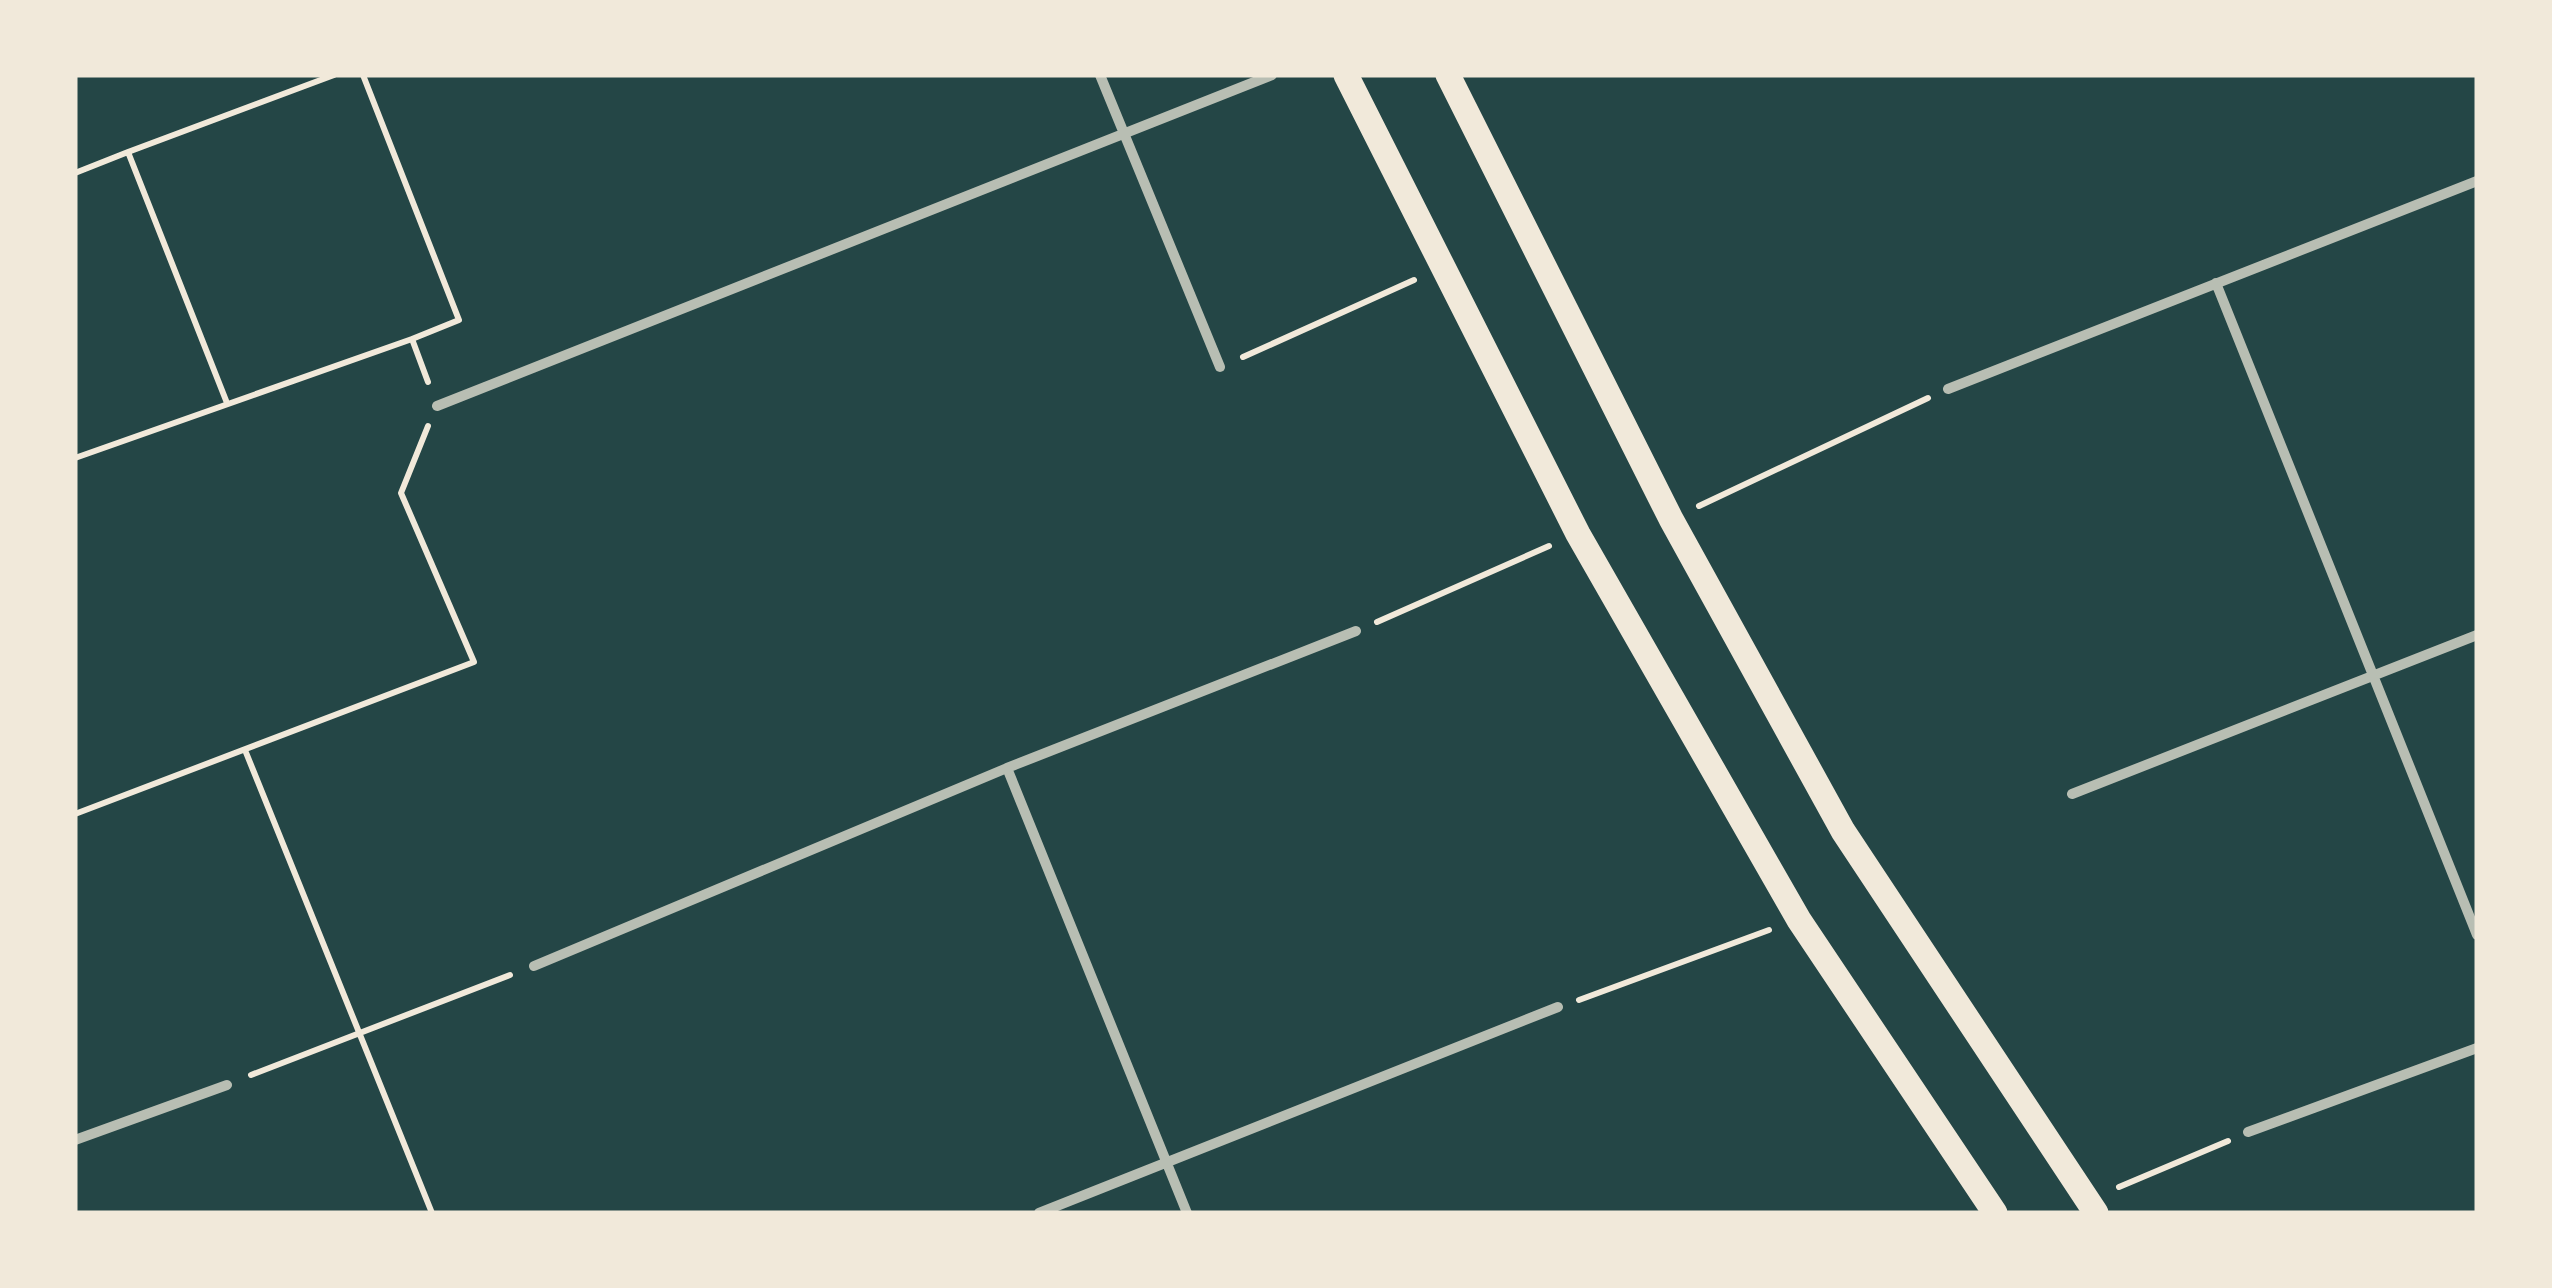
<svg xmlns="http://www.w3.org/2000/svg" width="2552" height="1288" viewBox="0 0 2552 1288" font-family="Ubuntu,sans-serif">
	<rect width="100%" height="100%" fill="#0f3d3e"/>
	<path fill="#244646" d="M75,75h2402v1138h-2402z"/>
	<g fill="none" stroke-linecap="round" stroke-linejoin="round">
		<path stroke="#f1e9da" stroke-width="6" d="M363,75l96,245 -47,19
			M128,152l206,-77
			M75,173l53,-21 99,251
			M1243,357l171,-77
			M75,458l337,-119 16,43
			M1699,506l229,-108
			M1377,622l172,-76
			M245,750l187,463
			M75,814l399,-152 -73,-169 27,-67
			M1579,1000l190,-70
			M251,1075l259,-100
			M2119,1187l109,-46"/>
		<path stroke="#b8beb3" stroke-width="10" d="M1100,75l120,292
			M2216,283l261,652
			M1948,389l529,-208
			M437,406l835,-331
			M1007,768l180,445
			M2072,794l405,-159
			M534,966l473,-198 349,-137
			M2248,1132l229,-84
			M75,1140l152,-55
			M1039,1213l519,-206"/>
		<path stroke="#f1e9da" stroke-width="25" d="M1346,75l232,459 221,386 196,293
			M1448,75l223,444 172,312 253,382"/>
	</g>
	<rect width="2552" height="1288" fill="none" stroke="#f1e9da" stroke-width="155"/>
</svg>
